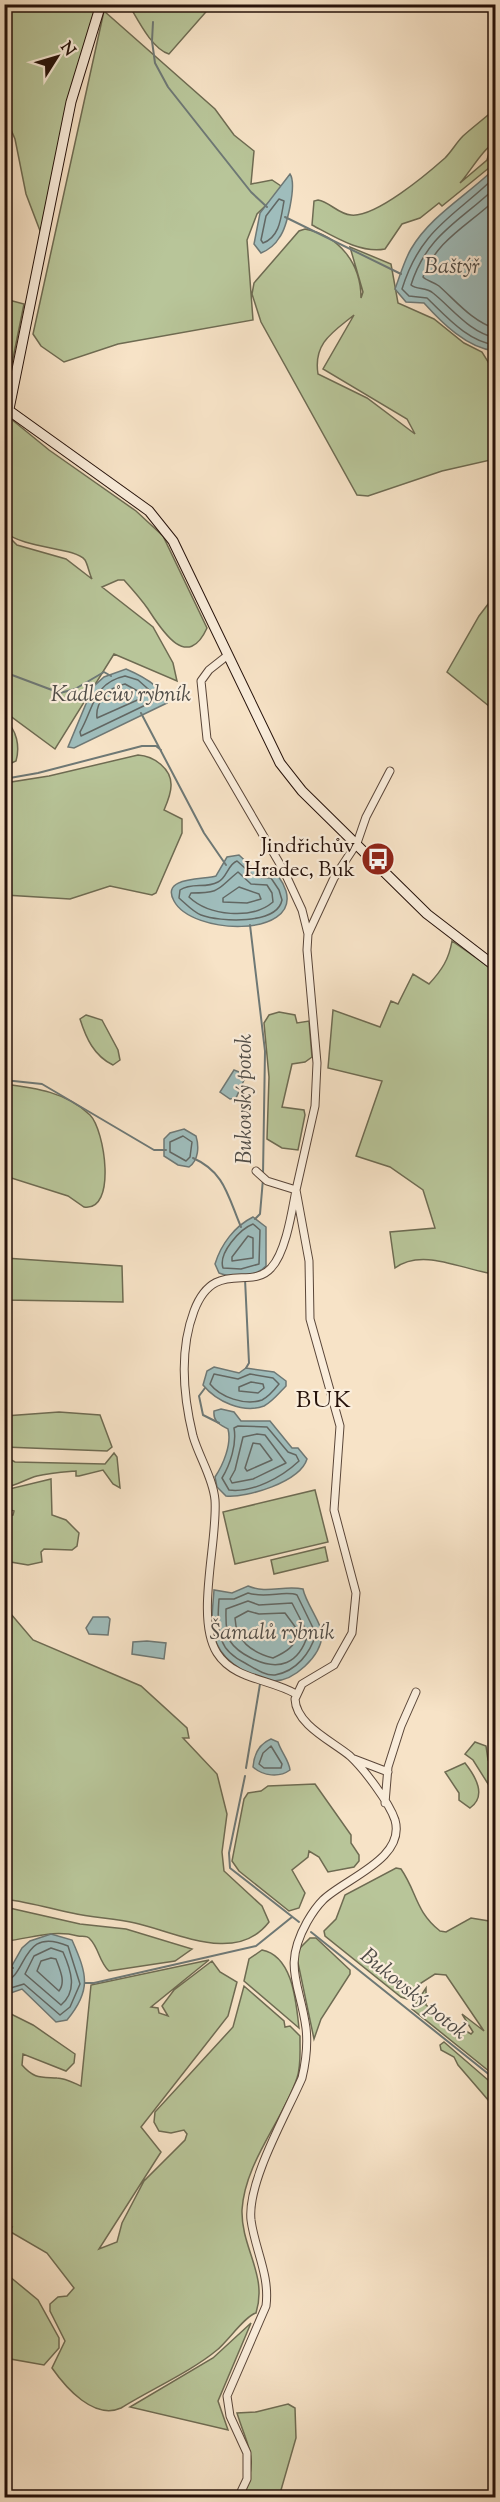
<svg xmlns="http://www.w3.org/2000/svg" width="500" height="2502" viewBox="0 0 500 2502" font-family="'Sorts Mill Goudy',serif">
	<rect width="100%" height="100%" fill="#f7e3c7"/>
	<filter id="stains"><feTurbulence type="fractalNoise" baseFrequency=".00333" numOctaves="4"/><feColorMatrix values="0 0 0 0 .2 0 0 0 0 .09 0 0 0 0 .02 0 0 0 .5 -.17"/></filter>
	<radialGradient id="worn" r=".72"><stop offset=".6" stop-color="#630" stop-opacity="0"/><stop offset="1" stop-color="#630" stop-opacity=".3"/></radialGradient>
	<path fill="#b8c599" stroke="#6e6b52" stroke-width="1.5" fill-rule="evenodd" d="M4,5h95l-57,231 -16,-42 -11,-55 -10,-23z
		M129,5h83l-43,49c-17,-5 -31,-34 -40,-49z
		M104,11l111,98 19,26 20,16 -3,33 21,-4 12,8 -27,26 -10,26 6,80 -135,24 -54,18 -23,-16 -8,-12z
		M495,109v34c-11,4 -25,29 -35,40l27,-23 4,-14h4v17l-53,43 -3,-3 -19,15 -18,6 -17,25c-24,5 -52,-13 -73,-24l2,-24 4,-1c12,2 20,14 33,15 24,3 76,-41 94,-57 7,-7 11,-15 18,-22 10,-9 22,-18 32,-27z
		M305,229c35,7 56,35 56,69l2,-6 -13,-45 41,17 7,39 36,16 30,24 18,9 8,13 5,-1v95l-53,12 -74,25 -11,-1 -96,-173 -9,-28 2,-11 45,-52zM354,315l-31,54 84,50 8,15 -48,-36 -49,-24c-5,-31 15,-42 36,-59z
		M5,299l19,5 -19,94 -1,-99z
		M5,414l44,36 87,61 27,25 44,92c-20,44 -46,1 -59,-19 -7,-10 -15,-19 -24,-29h-6l-16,7 51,40 20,36 4,18 -63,-27 -59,95 -50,-37v-179l12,12 49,14 26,20c-3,-6 -4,-14 -7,-19 -10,-13 -61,-11 -80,-28z
		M495,595v116l-48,-39 32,-56z
		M5,721c12,8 15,26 11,40l-11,5z
		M138,755c16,1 34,14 33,31 0,8 -4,17 -7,24l18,9v14l-26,60 -4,2 -42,-9 -40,13 -65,-4v-112l44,-7z
		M452,941l43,30v303c-30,-3 -72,-27 -100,-6l-5,-36 45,-4 -12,-38 -33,-23 -34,-11 26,-75 -54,-13 5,-58 47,17 11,-26 7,3 15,-30 16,10c13,-14 20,-25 23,-43z
		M279,1012l16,3 2,8 12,-2 3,36 -7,5 -13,2 -10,43 22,3 1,5 -7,35 -16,-2 -15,-9 2,-62 -5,-54 5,-8z
		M86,1015l16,5 16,30 2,10 -7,5c-19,-9 -27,-27 -33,-46z
		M4,1084c32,4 62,8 86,31 15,15 27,97 -6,92l-16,-11 -63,-20z
		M5,1258l117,8 1,36 -118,-2z
		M59,1412l41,3 12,32 -5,4 -102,-4v-31z
		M114,1453l3,4 3,31 -7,-4 -10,-14 -24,6h-3v-5c-12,1 -27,2 -39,5 -12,3 -20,10 -32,11l-1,-31 11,6 90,2z
		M51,1479l1,36 14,5 13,13 -2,13 -5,4 -28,-1 -3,3 1,10 -14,3 -23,-4v-45l8,-1 1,-4 -9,-3v-18z
		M315,1490l13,52 -93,22 -12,-52z
		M325,1547l3,14 -54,13 -3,-14z
		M5,1607l28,33 108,46 46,42 2,10h-6l34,36 10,40 -5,38 2,19 38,35 7,16c-33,43 -93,10 -134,1 -21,-5 -42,-5 -63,-10 -23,-5 -45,-11 -67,-14z
		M475,1742l11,4 2,14 7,9v26l-22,-35 -8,-6z
		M465,1763c11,14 22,33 5,45l-11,-8v-7l-14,-21z
		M315,1784l36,51v8l8,12v6l-5,6 -26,5 -9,-15 -10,-6 -1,6 -16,13 13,23 -6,15 -10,3 -50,-40 -7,-10 12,-62 4,-6 13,-2 7,-5z
		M396,1868l5,1c16,23 14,42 39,62l6,1 25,-14 24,4v154l-83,-67 14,-21v17l19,14 26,15 2,-2 -11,-18 22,17 -38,-56 -11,-1 -14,9 -5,12 -9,4 -6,-2 -76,-61 -1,-5 12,-12 9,-24z
		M5,1907l75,17 46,5 66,20 -17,12 -66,10c-10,-9 -10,-23 -19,-32 -3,-4 -8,-2 -12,-3 -26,-7 -48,3 -73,5z
		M310,1938h6l34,32v4l-29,45 -7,20 -17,-81 2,-9z
		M262,1950c31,6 34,52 37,78l-55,-47 5,-22z
		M209,1960l-58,47 7,1 1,5 9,3 -6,-10 12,-16 38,-29 8,11 17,10 -9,34 -87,111 20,25 -62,97 18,-7 5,-19 22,-42 41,-41 2,-6 -3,-4 -13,3 -12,-2 -5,-9 1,-10 78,-85 11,-41 40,35 1,6 5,-1 10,10v5c0,12 1,25 -3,37 -15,44 -52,84 -55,132 -1,38 26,65 14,103 -10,2 -29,29 -39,37 -25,21 -67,40 -96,58 -27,12 -55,-20 -69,-40l13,-27 -15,-30v-7l8,-7 9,-1 7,-8 -27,-35 -38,-22 3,-4 -7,-1v-48l5,-11 -6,-5 1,-151 28,14 42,29 -1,9 -8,8 -43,-17 -1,11c12,14 19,12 35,13 8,0 17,5 24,8l10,-101z
		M444,2042l51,44v22l-37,-43 -4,-8 -13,-7 -1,-5z
		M9,2276l29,24 21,38v10l-15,17 -39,-7v-67z
		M251,2323l-33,78 10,29 -98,-23 83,-49z
		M288,2404l7,4 1,30 -17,59h-36c16,-41 6,-45 -6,-84l19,-1z"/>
	<path fill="#9fbdbc" stroke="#6e7875" stroke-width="1.5" d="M495,168v183c-28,-3 -53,-28 -71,-48l-18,-1 -11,-13c5,-13 9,-28 16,-40 20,-34 57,-54 84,-81z
		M290,174c7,10 -3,54 -11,64 -4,7 -11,12 -18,15l-7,-9 6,-31z
		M126,669c14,6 37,17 41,34l-93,45 -6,-1 25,-60 11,-10z
		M239,855l18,17 12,-2c8,3 14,12 17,21 13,47 -94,44 -112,10 -14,-25 31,-21 42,-25l11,-19z
		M234,1070l8,3 2,7 -8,18 -6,1 -10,-7z
		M184,1129l12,7c3,10 3,24 -7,31l-11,-2 -14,-9v-17l6,-6z
		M253,1217l13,10v39c-9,11 -35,12 -47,7l-4,-9c6,-20 20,-38 38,-47z
		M214,1367l25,6 7,-5 28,4 12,9v5c-6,6 -14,16 -22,20 -21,8 -48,-5 -61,-21l4,-14z
		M221,1409l13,3 7,9h29l22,27h6l9,11c-7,23 -60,39 -81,37l-9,-9 -2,-10c8,-12 17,-33 13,-48 -9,-5 -15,-7 -14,-18z
		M248,1586c19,8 36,-1 55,3 3,15 20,36 19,46 -1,21 -28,47 -50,46 -19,-2 -47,-18 -55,-37 -8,-16 -4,-37 -3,-54l18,3z
		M93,1617h15l2,2 -2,16 -19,-1 -3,-6z
		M147,1641l19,2 -2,16 -32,-5 1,-12z
		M271,1739l7,3c3,10 11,18 12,28 -11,8 -27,6 -37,-3 1,-13 6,-23 18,-28z
		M51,1934l21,6c15,34 20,50 -5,80l-11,2 -34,-33 -17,6v-17l17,-30 8,-7z"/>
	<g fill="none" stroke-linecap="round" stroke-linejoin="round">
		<path stroke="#626763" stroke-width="1.5" d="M496,176c-42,41 -75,52 -94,113l7,7 18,2c19,18 41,44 69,47
			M496,187c-35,34 -69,47 -85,98 6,5 15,2 22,8 20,16 36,39 63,45
			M279,199l5,2c-3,16 -4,36 -21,42l-2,-3 5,-24z
			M496,199c-27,26 -60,41 -73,78 4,4 11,5 16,9 18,16 33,35 57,43
			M125,676l13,4 18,16v4l-75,36 -1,-4c14,-24 13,-49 45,-56z
			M125,684l18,10 -1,4 -45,20c-2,-16 12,-31 28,-34z
			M237,861l18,16 16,1 8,12 3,10c-5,25 -62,22 -81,15 -8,-3 -15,-11 -22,-17l1,-8c12,-8 25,-1 38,-8 9,-4 10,-18 19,-21z
			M238,872l13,12 16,1 5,8 1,9c-21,18 -64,14 -84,-5l2,-4c31,0 26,-4 47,-21z
			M239,887l20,7 2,5 -14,4 -24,-1v-4z
			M183,1136l9,6 -2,15 -4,4 -16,-9v-10z
			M253,1224l7,6 -1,34 -18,5 -18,-1c-5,-15 17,-39 30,-44z
			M248,1236l5,2v20l-21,3v-4z
			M214,1374l24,5 12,-5 23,4 6,6c-4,5 -11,13 -17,16 -17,6 -42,-3 -52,-16z
			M251,1382l12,2 1,4 -6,5 -19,-2v-4z
			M238,1426l29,1 21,25 8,3 3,6c-17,16 -46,32 -70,29l-7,-12c8,-13 15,-34 12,-50z
			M257,1434l8,1 21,28 -33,16 -21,4 -2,-4 5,-9 8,-33z
			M253,1443l7,1 12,16 -25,11 -2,-3z
			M248,1593c18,6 37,-3 49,2l19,39c-6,19 -19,37 -41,41 -10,1 -21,-7 -30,-12 -10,-5 -19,-11 -23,-22 -5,-13 -4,-28 -3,-42h15z
			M248,1601l11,4 33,-2 16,31c-9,30 -29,38 -57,24 -8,-4 -16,-9 -21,-17 -5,-10 -4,-22 -4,-32z
			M248,1611l11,3 26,-1 14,19c-4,15 -13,20 -26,26 -22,-6 -37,-17 -38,-40z
			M271,1746l11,18 -1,4h-17l-5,-4 4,-11z
			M51,1948l12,4c8,18 15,39 -2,53l-36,-31 9,-18z
			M51,1958l5,1c4,11 10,23 3,32l-22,-20 4,-10z
			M4,1981c24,-3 16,-56 64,-35l12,38 -10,23 -10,8 -36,-31 -20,6"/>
		<path stroke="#6e7875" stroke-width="2" d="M153,22l-1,19 3,22 13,24 83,105 16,15
			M285,217l116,57
			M4,672l56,21 15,-4 29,-17 7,4
			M141,713l63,120 22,32
			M4,779l34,-6 104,-27h14l5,4
			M250,925l15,126 -2,123
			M4,1080l38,4 112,66h12
			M193,1158c32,14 35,39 48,69
			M255,1219l5,-5 3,-35
			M245,1279l4,84 -3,5
			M205,1388l-6,8 4,19 16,8
			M246,1768l14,-84
			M245,1776l-16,77 1,15 69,54
			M311,1932l185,148
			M4,1964l9,4
			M85,1983h9l162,-37 36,-29"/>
		<defs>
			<path id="street" d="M228,655l-19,15 -8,11 6,58 77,132 18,39 6,24
				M256,1171l11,10 29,9c-4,21 -10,62 -25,78 -20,23 -57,-10 -77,43 -15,40 -11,84 -1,125 6,21 20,42 22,64 3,41 -20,118 2,153 17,27 54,26 79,41
				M354,1759l34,13
				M385,1803l3,-36 13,-41 15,-34
				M238,2498l9,-19v-26l-17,-37 -3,-20 39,-90c4,-31 -11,-56 -15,-86 -4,-38 35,-105 51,-142 4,-17 6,-33 4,-50 -6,-45 -24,-61 1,-106 4,-7 10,-16 16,-22 21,-21 83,-41 72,-80 -6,-18 -31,-51 -45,-64 -18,-15 -54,-31 -55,-57l7,-15 32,-19 18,-32 4,-40 -22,-83 6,-84 -30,-107 -1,-58 -13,-71 19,-84 2,-43 -10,-113 1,-16 26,-56 23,-35 9,-26 24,-46"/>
			<path id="secondary" d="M4,407l145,104 24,30 107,222 22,28 125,123 69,53
				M9,409l62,-307 30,-98"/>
		</defs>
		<use href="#street" stroke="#5a4639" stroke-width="9"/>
		<use href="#secondary" stroke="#25110a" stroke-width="11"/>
		<use href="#street" stroke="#faeddb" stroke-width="7"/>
		<use href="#secondary" stroke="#faeddb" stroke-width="9"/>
	</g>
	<defs>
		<symbol id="bus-disc" viewBox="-11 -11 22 22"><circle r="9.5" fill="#8f2418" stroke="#faeddb"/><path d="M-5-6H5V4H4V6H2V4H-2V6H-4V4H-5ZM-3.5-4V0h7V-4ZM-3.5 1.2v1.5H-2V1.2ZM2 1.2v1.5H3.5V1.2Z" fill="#fff"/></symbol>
	</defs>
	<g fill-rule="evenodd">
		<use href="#bus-disc" x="359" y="840" width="38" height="38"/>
	</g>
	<g text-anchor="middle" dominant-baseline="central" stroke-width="4.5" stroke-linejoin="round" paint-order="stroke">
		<g font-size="21" fill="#25110a" stroke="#faeddb" text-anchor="end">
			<text x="355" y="847">Jindřichův<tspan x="355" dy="24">Hradec, Buk</tspan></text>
		</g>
		<g font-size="22" font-style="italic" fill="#504d48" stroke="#faeddb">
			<text x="452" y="268">Baštýř</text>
			<text x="121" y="696">Kadlecův rybník</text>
			<text transform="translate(246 1099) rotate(-90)">Bukovský potok</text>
			<text x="272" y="1634">Šamalů rybník</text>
			<text transform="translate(413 1995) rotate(39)">Bukovský potok</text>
		</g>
		<g font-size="24" letter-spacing="1.5" fill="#25110a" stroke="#faeddb">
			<text x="324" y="1401">BUK</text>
		</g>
	</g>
	<rect width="500" height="2502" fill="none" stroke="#f7e3c7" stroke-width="24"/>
	<rect x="6" y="6" width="488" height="2490" fill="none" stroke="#25110a" stroke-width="3"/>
	<rect x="12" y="12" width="476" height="2478" fill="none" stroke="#25110a" stroke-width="1.5"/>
	<g transform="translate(57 57) rotate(53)" stroke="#faeddb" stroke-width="4.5" paint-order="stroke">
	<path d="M0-4.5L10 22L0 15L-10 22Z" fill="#25110a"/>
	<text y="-9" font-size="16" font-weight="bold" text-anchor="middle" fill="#25110a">N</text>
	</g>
	<rect width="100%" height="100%" filter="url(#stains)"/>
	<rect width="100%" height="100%" fill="url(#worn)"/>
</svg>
